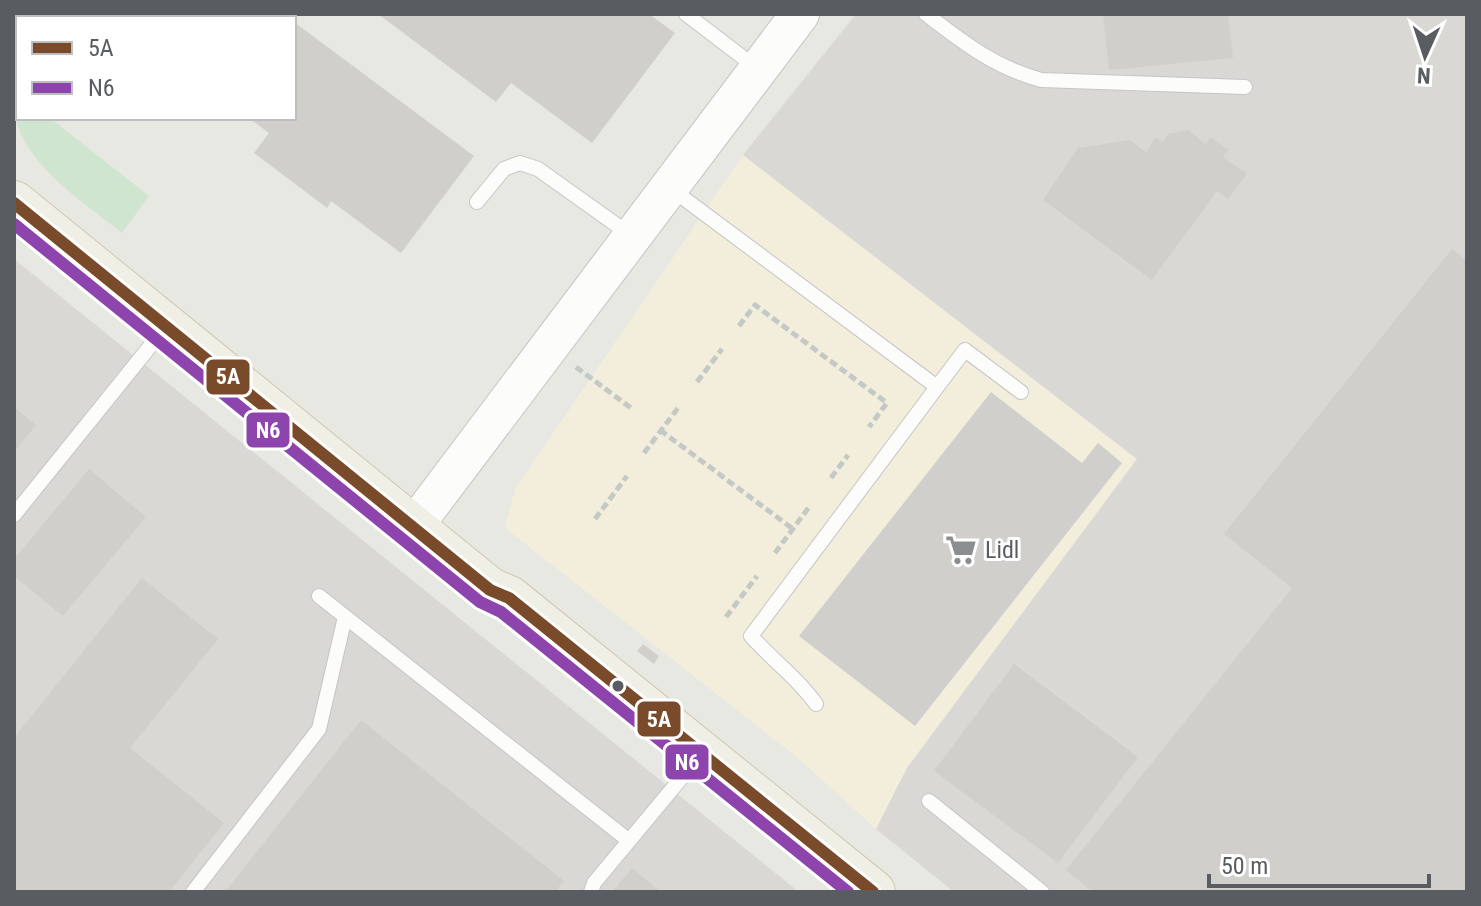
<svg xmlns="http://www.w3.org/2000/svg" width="1481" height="906" viewBox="0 0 1481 906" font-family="'Roboto Condensed',sans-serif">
	<rect width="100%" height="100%" fill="#e8e8e3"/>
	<path fill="#f2eedb" d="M743,155l394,304 -230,309 -31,61 -78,-71 -293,-230 10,-39z"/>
	<path fill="#d9d8d4" d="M856,14h611v878h-513l-78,-63 31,-61 230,-309 -394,-304z
		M14,259l785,633h-785z"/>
	<path fill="#d0e5cf" d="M17,92l1,26h32l99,78 -27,37c-39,-32 -121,-82 -105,-141z"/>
	<path fill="#d0cfcc" d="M378,14h271l26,19 -83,110 -81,-60 -15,19z
		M1103,14h125l5,44 -124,12z
		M294,22l180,134 -73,97 -70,-52 -4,7 -73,-55 15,-20 -20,-15h45z
		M1188,130l18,14 4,-7 19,13 -6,7 24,17 -19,25 -11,-8 -65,89 -109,-80 35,-52 52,-8 16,12 10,-15 7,5 5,-8z
		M1452,249l15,12v631h-374l-27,-22 226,-282 -68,-54z
		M991,392l91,71 16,-20 24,20 -207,263 -116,-90z
		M14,407l22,18 -22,27z
		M89,469l57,48 -83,99 -49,-40v-17z
		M142,578l76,61 -88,109 94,75 -55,69h-155v-154z
		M643,644l16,12 -5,8 -17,-13z
		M1014,664l124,93 -80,106 -124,-92z
		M361,720l203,161 -9,11h-330z
		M632,868l29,24h-49z"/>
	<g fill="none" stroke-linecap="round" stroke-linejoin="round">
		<defs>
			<path id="lane" d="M686,14l72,55
				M926,14c38,29 68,53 115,66l204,7
				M670,188l267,199 -186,249c21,24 47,42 65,68
				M477,202l27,-33 16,-6 18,6 94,67
				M937,387l28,-37 56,42
				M14,515l150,-186
				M319,596l309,244
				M929,801l113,91
				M193,892l126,-163 26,-112
				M591,892l3,-9 104,-125"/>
			<path id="street" d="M47,18l3,-4
				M14,59l4,-5"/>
			<path id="secondary" d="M414,526l386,-512"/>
			<path id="primary" d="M14,203l476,387 19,8 364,294"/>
		</defs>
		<use href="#lane" stroke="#c5c5c5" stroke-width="16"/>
		<use href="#street" stroke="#c5c5c5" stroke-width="30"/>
		<use href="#secondary" stroke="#c4c5c3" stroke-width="40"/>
		<use href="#primary" stroke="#cfc8b2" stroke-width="46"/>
		<path stroke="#c4c9c6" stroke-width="5" stroke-dasharray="8 4" stroke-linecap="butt" d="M739,326l16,-21 132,98 -18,24
			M576,367l55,41
			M697,382l25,-33
			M660,430l133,99
			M644,453l34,-45
			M831,478l17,-23
			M595,519l32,-43
			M775,553l34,-46
			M726,617l31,-41"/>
		<use href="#lane" stroke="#fcfcfb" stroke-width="14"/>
		<use href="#street" stroke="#fcfcfb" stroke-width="28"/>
		<use href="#secondary" stroke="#fcfcfb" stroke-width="38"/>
		<use href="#primary" stroke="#f0efe6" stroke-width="44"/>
		<defs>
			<path id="bus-1" d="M14,203l476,387 19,8 364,294"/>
			<path id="bus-2" d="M14,224l466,378 21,10 347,280"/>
		</defs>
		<use href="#bus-1" stroke="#fff" stroke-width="18"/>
		<use href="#bus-2" stroke="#fff" stroke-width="18"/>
		<use href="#bus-1" stroke="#7a4b2a" stroke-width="12"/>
		<use href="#bus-2" stroke="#8e44ad" stroke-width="12"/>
	</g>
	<defs>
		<symbol id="supermarket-bare" viewBox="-9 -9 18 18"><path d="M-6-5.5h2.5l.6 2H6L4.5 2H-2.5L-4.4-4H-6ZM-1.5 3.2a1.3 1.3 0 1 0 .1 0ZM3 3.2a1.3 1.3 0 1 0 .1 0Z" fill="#8b8d8e" stroke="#fff" stroke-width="2.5" paint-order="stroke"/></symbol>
	</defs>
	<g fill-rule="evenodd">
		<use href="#supermarket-bare" x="939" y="528" width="44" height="44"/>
	</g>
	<circle fill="#595c60" stroke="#fff" stroke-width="3" cx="618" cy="686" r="7"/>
	<g text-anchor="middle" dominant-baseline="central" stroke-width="6" stroke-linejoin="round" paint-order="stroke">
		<g font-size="24" fill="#595c60" stroke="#fff" text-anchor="start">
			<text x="985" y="550">Lidl</text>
		</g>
	</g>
	<g stroke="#fff" stroke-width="3">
		<rect x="205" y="358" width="46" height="38" rx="8" fill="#7a4b2a"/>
		<rect x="245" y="411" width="46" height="38" rx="8" fill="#8e44ad"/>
		<rect x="636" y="700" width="46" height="38" rx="8" fill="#7a4b2a"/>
		<rect x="664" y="743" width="46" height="38" rx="8" fill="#8e44ad"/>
	</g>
	<g font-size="22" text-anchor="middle" font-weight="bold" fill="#fff">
		<text x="228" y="384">5A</text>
		<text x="268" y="438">N6</text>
		<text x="659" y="727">5A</text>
		<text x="687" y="770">N6</text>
	</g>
	<rect width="1481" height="906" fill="none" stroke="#595c60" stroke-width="32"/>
	<rect x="16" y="16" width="280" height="104" fill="#ffffff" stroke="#bdbebf" stroke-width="2"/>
	<rect x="32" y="42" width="40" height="12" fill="#7a4b2a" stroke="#bdbebf" stroke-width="2"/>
	<text x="88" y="56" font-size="24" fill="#595c60">5A</text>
	<rect x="32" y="82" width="40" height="12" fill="#8e44ad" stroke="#bdbebf" stroke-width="2"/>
	<text x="88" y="96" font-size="24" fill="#595c60">N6</text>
	<g transform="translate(1425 56) rotate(183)" stroke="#ffffff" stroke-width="6" paint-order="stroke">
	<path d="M0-6L14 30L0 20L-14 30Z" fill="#595c60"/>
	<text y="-12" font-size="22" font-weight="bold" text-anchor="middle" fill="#595c60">N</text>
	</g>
	<path d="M1209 874v12h220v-12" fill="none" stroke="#595c60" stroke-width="4"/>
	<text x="1221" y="874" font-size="24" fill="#595c60" stroke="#ffffff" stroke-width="6" paint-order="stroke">50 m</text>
</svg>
